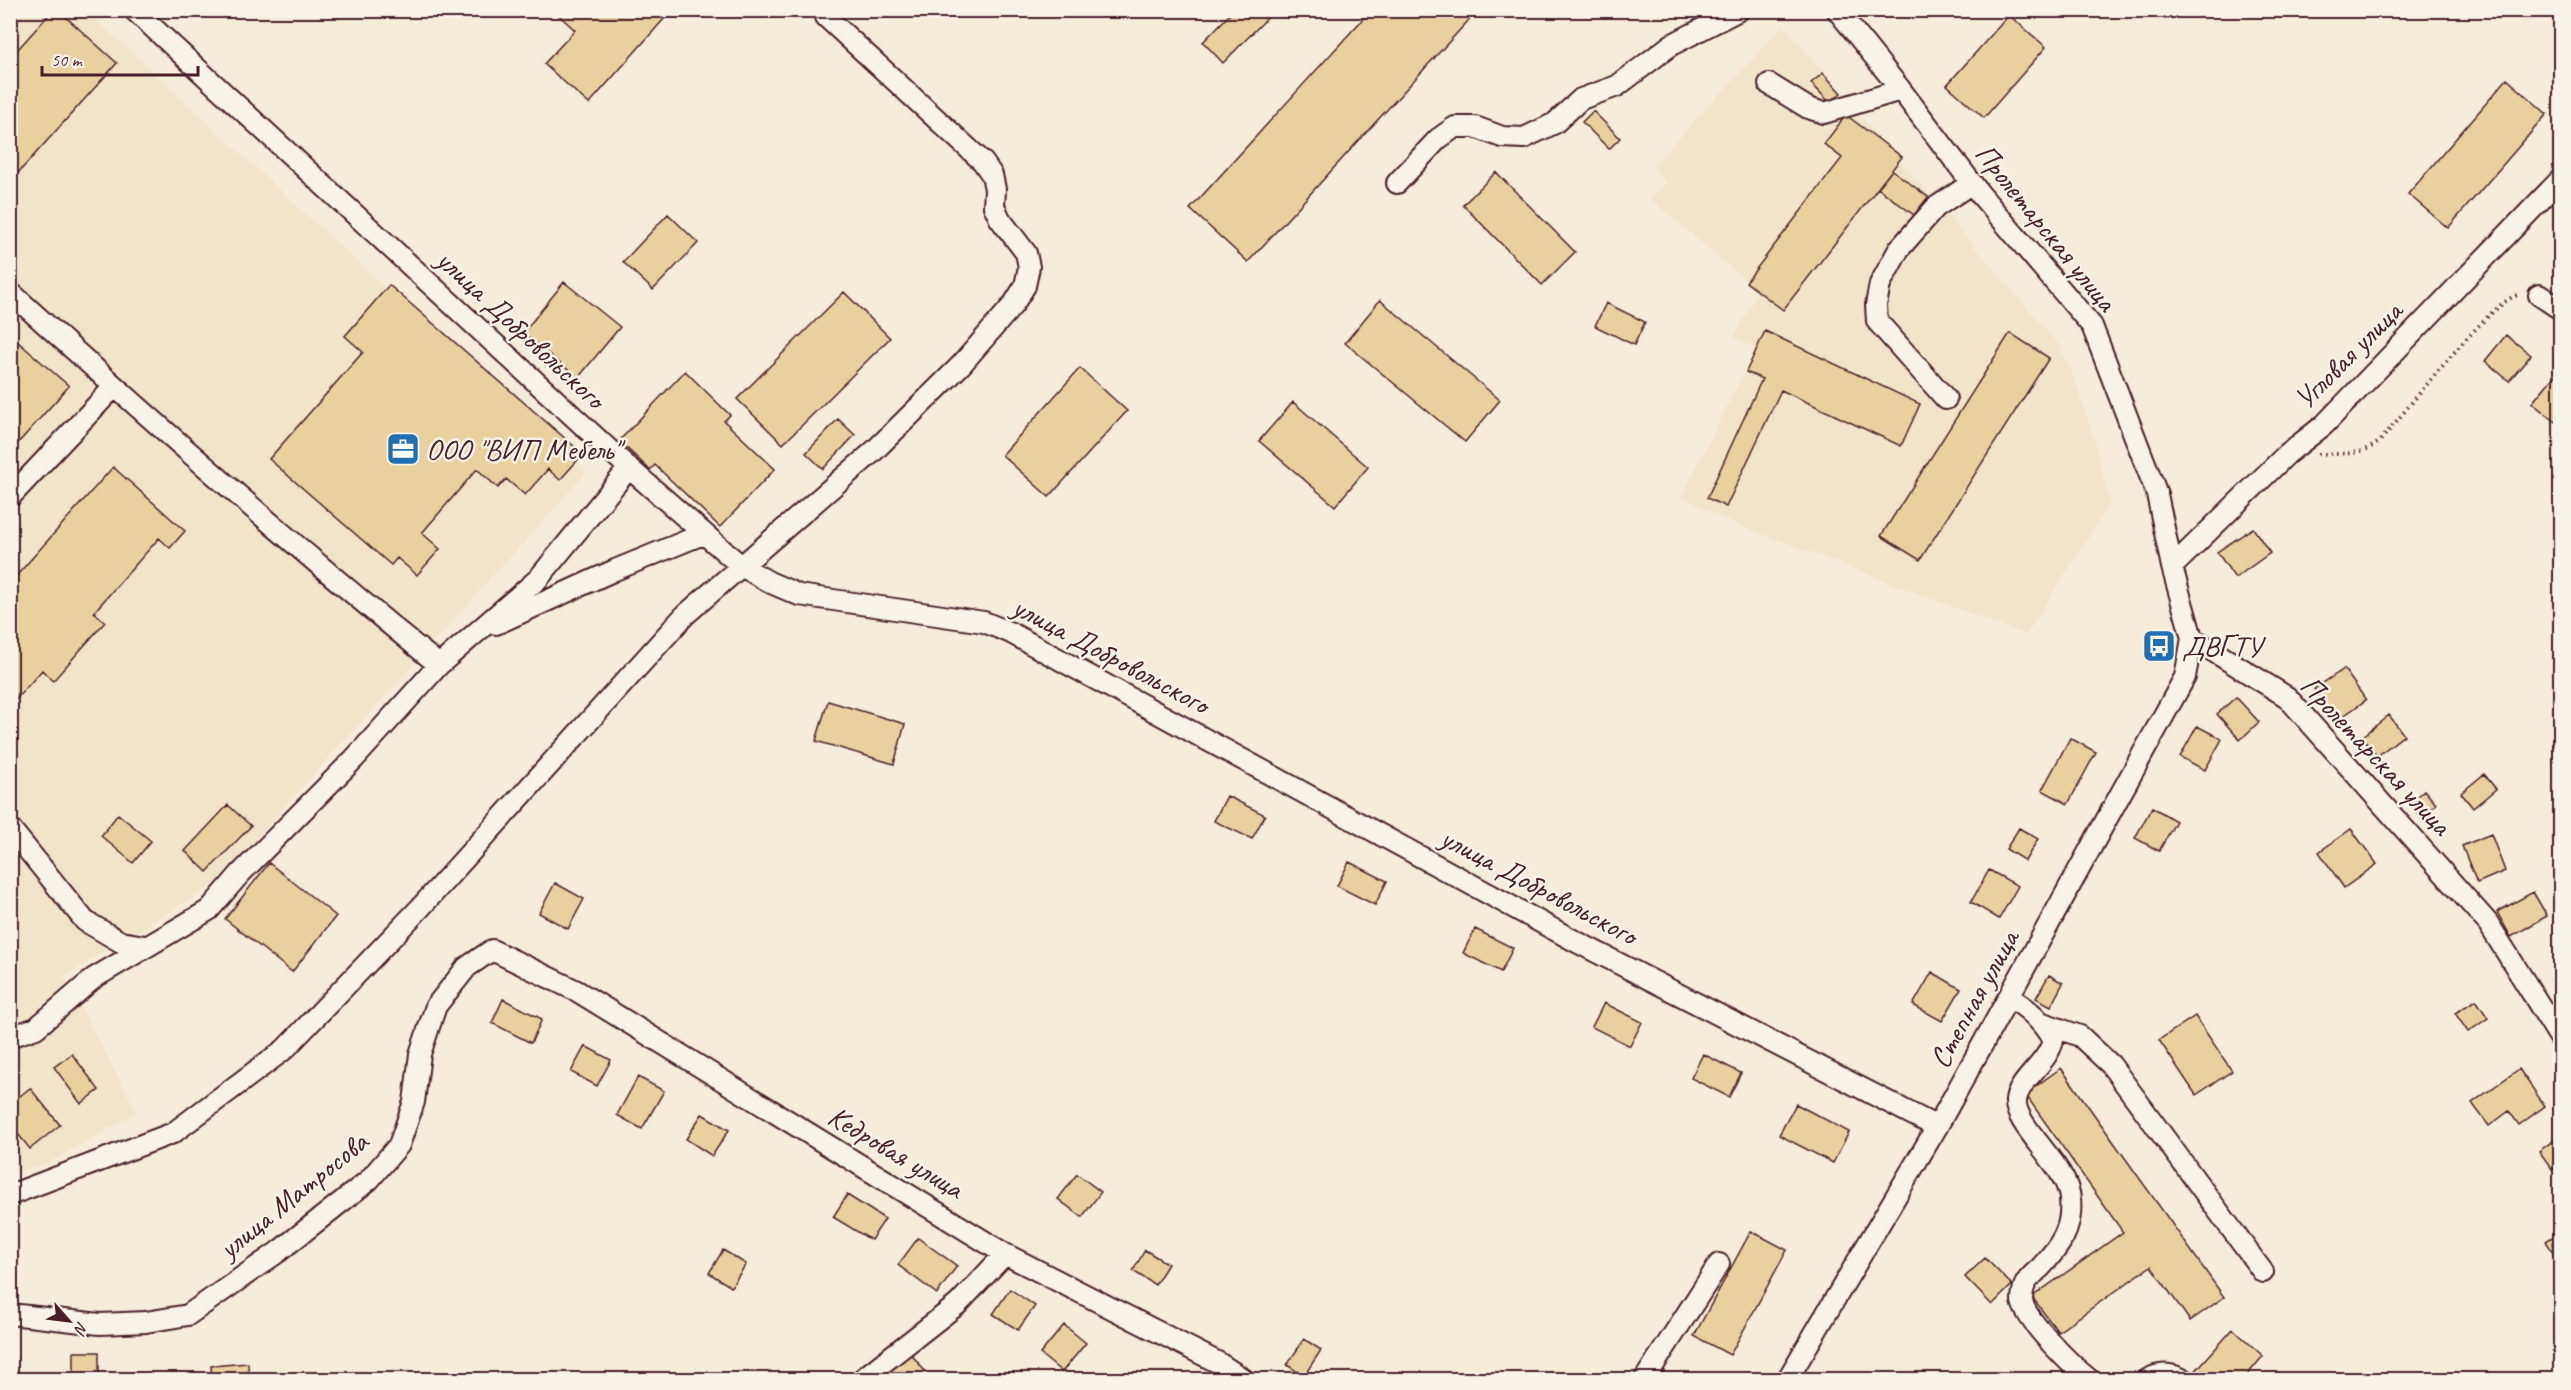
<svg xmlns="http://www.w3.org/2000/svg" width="2571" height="1390" viewBox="0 0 2571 1390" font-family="Caveat,sans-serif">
	<rect width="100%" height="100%" fill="#f5ecd9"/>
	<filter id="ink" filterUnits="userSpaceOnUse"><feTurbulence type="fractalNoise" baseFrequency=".0167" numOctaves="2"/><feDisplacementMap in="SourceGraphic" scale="12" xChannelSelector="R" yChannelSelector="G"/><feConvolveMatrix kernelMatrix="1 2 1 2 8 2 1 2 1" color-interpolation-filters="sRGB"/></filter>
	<g filter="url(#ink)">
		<path fill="#f2e4c8" d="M11,11h75l500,462 -371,411 -151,92 73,136 -89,51 -37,11z
			M1783,26l273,315 15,29 22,65 17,68 -84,132 -297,-114 -47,-25 74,-147 -22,-12 24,-46 -108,-93 16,-15 -13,-17z"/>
		<path fill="#ebd09f" stroke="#4a1f2b" stroke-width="1.5" d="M53,10h5l59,53 -107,119v-124z
			M553,10h119l-83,94 -45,-40 31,-34z
			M1234,10h41l-52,53 -20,-21z
			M1371,10h107l-230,252 -58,-53z
			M2009,15l37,32 -62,71 -37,-33z
			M1823,73l18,20 -11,10 -19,-20z
			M2507,79l40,35 -99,114 -40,-34z
			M1593,111l27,27 -11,11 -27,-27z
			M1846,115l56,42 -119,153 -37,-28 96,-124 -18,-14z
			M1892,170l36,27 -14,18 -36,-27z
			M1496,172l79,80 -33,33 -79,-80z
			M668,214l30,29 -45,47 -30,-28z
			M564,282l56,45 -42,51 -55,-45z
			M389,285l194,169 -23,26 -12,-11 -23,26 -19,-16 -8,9 -21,-19 -55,64 18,16 -23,26 -20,-17 -6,7 -122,-106 94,-107 -18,-16z
			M844,292l46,46 -107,106 -46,-45z
			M1380,300l120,100 -35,42 -120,-99z
			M1606,303l39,19 -11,23 -39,-19z
			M1765,331l155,73 -19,42 -120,-56 -55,117 -19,-9 55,-119 -16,-7z
			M2010,333l39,25 -129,202 -39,-24z
			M10,335l59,51 -59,66z
			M2506,335l25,20 -22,26 -24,-20z
			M1080,368l47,43 -78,86 -47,-42z
			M2559,370l1,46 -4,6 -24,-19z
			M685,371l45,44 -6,6 51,48 -55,58 -65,-62 -5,5 -31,-29z
			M1293,402l75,65 -33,39 -76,-65z
			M838,419l17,16 -32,34 -17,-16z
			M113,467l72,64 -15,17 -11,-10 -65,74 11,10 -52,59 -11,-11 -32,36v-123z
			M2253,528l17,25 -35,25 -18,-26z
			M2344,669l22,31 -30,21 -22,-32z
			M2236,697l23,25 -19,18 -23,-26z
			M828,701l77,23 -11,40 -78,-23z
			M2389,715l15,20 -27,21 -15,-19z
			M2197,726l25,13 -17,31 -25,-13z
			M2070,738l26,14 -28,52 -26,-14z
			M2484,774l12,15 -23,19 -12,-15z
			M2424,790l12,14 -15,14 -12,-15z
			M1227,796l38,19 -13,24 -38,-18z
			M228,805l23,21 -44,46 -22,-21z
			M2152,807l24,14 -17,30 -24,-13z
			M118,814l33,27 -18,22 -32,-27z
			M2019,828l19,11 -13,22 -19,-12z
			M2351,829l26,35 -33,24 -25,-36z
			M2491,834l14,37 -28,12 -15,-37z
			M1349,862l38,19 -12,24 -38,-19z
			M269,863l67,53 -44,56 -67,-53z
			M1989,870l29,16 -19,33 -28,-17z
			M555,883l29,16 -16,30 -29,-16z
			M2533,892l14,24 -36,21 -14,-25z
			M1475,929l38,19 -12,24 -38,-19z
			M1932,972l29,17 -19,32 -29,-16z
			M2560,974v21l-9,-15z
			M2049,975l14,8 -12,23 -15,-8z
			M503,999l39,20 -11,24 -39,-20z
			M2476,1000l12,18 -20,14 -13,-19z
			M1604,1003l38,19 -12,24 -38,-19z
			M2195,1016l37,55 -36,24 -37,-55z
			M585,1046l26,14 -14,26 -26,-14z
			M72,1054l27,36 -18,14 -27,-37z
			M1703,1054l38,19 -12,24 -38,-19z
			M2061,1068l163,229 -34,24 -39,-55 -93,66 -26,-35 91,-65 -98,-138z
			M2519,1069l26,37 -26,19 -10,-14 -20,15 -17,-23z
			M638,1077l26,14 -22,38 -25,-14z
			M30,1088l30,37 -30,24 -20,-25v-20z
			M1796,1104l53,28 -16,31 -54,-28z
			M702,1114l27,16 -17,26 -26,-17z
			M2560,1136v27l-8,6 -13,-18z
			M1077,1174l24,18 -19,25 -24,-18z
			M847,1195l38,24 -14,21 -38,-23z
			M1751,1231l36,19 -57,105 -36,-19z
			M2560,1232v33l-14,-24z
			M918,1238l39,28 -20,28 -39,-29z
			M723,1250l23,14 -15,23 -22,-14z
			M1145,1250l23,14 -13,21 -22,-14z
			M1985,1258l27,27 -20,20 -27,-28z
			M1010,1289l25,17 -17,24 -25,-16z
			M1064,1325l22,18 -24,29 -22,-18z
			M2233,1329l30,27 -20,24h-48l-4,-4z
			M1304,1339l17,11 -17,26 -17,-11z
			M74,1352h25v27h-25z
			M911,1354l21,26h-45l-3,-4z
			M248,1363l1,17h-37l-1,-14z"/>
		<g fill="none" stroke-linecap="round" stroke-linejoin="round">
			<defs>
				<path id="minor" d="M134,10l495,458 111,97 29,17 30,13 185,27 27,11 562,307 364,187
					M1769,84l39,24 16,5 77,-23
					M1397,183l41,-44 17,-12h20l27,10 22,1 31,-15 26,-24 36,-13 54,-41 68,-35
					M10,292c141,128 282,253 429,373
					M2539,295l21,14
					M1946,399l-69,-78 -1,-16 4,-21 19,-35 37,-42 36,-24
					M10,497l104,-110
					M2172,567l115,-113 37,-29 236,-245
					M496,624l119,-54 88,-36
					M2192,638l95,59 201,226 72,115
					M10,828l75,93 36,21 24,4
					M2009,997c20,12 32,23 44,43 -5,24 -35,40 -37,61 -2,25 52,65 54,98 3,30 -10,47 -29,68 -5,5 -12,10 -15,16 -3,4 -4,14 -4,18 4,20 51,66 68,79
					M2043,1023l37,13 31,29 152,207
					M10,1037l26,-9 58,-50 115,-68 31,-36 114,-115 85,-94 99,-86 91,-111
					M10,1195l163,-62 112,-84 135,-141 265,-293 189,-164 87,-86 52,-60 12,-19 4,-19 -3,-14 -26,-34 -6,-13 1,-17 -3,-14 -9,-13 -157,-145
					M10,1314l90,10 46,-2 42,-7 90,-63 91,-72 30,-35 15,-43 6,-48 16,-48 31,-39 25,-17 85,41 428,263 214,109 26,17
					M861,1380l97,-76 47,-50
					M1644,1380l75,-116
					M1787,1380l150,-253 248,-450 7,-39 -20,-71 -15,-73 -65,-168 -112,-132 -79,-104 -64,-80
					M2147,1380c13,-8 24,-7 37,0"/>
			</defs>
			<use href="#minor" stroke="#4a1f2b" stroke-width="24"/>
			<path stroke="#4a1f2b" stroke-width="4" stroke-dasharray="1.5 4.5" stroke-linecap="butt" d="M2318,454c23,0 41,2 61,-12 21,-23 117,-149 141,-147"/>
			<use href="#minor" stroke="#f7f3e8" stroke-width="20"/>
		</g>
	</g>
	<defs>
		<symbol id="office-square" viewBox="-11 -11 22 22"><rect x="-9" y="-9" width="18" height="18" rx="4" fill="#1f6fb2" stroke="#f7f3e8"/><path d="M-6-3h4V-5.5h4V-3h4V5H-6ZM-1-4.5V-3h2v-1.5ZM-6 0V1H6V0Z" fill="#fff"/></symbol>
		<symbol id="bus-square" viewBox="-11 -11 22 22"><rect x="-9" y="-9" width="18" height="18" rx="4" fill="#1f6fb2" stroke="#f7f3e8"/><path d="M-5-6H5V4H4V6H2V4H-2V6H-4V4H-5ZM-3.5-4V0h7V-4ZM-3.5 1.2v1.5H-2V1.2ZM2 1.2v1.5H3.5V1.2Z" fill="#fff"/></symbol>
	</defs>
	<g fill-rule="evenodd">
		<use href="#office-square" x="384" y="430" width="38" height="38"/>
		<use href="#bus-square" x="2140" y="627" width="38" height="38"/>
	</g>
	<g text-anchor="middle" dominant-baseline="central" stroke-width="5" stroke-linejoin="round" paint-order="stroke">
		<g font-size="30" fill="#4a1f2b" stroke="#f7f3e8">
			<text transform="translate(2046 227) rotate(51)">Пролетарская улица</text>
			<text transform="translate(521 329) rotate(43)">улица Добровольского</text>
			<text transform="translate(2348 355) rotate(-45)">Угловая улица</text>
			<text transform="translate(1111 655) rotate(28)">улица Добровольского</text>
			<text transform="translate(2376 755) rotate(47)">Пролетарская улица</text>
			<text transform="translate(1539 886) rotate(28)">улица Добровольского</text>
			<text transform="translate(1974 999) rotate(-61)">Степная улица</text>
			<text transform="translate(896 1152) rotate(31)">Кедровая улица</text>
			<text transform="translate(293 1195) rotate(-39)">улица Матросова</text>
		</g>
		<g font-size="30" fill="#4a1f2b" stroke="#f7f3e8" text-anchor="start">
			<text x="426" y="449">ООО "ВИП Мебель"</text>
			<text x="2182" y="646">ДВГТУ</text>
		</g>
	</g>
	<rect width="2571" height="1390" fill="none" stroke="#f7f3e8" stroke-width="36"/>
	<rect x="18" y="18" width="2535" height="1354" fill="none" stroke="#4a1f2b" stroke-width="2" filter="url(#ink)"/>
	<g transform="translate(69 1321) rotate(118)" stroke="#f7f3e8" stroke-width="4.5" paint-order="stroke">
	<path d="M0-4.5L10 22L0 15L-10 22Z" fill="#4a1f2b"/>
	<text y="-9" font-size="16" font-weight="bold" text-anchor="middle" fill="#4a1f2b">N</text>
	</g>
	<path d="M42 66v9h156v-9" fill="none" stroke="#4a1f2b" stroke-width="3"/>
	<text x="51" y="66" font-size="18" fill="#4a1f2b" stroke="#f7f3e8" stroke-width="4.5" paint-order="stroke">50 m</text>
</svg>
